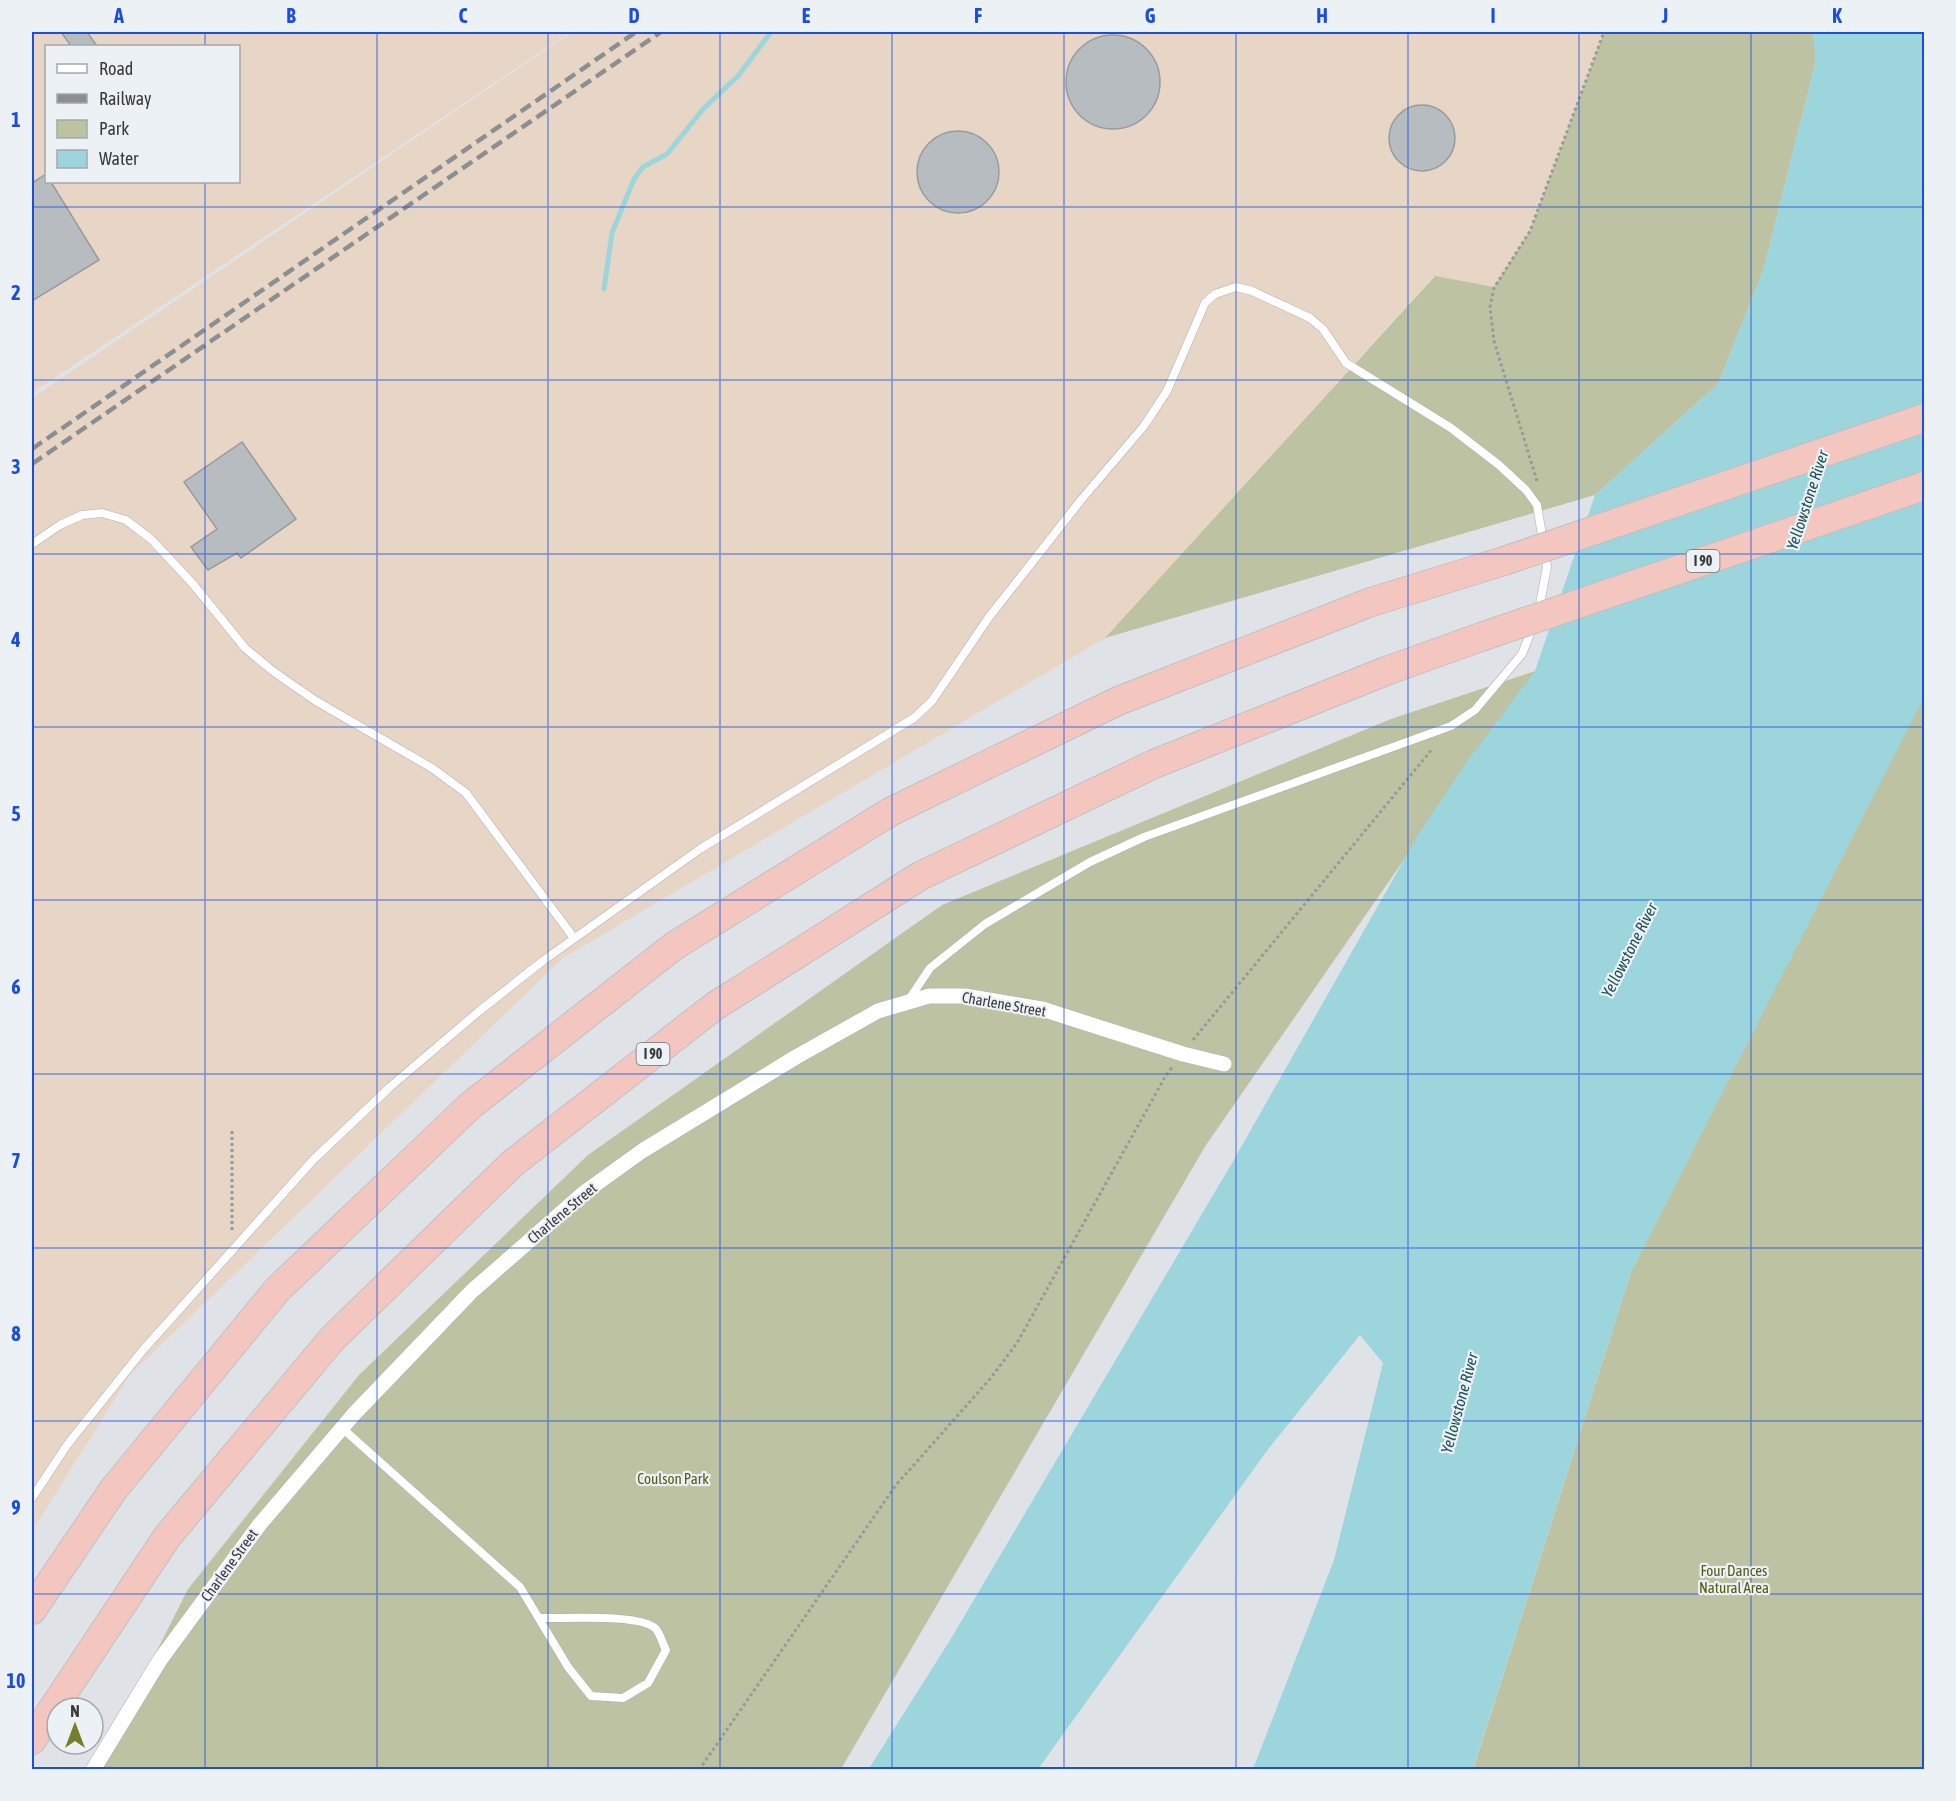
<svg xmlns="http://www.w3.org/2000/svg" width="1956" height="1801" viewBox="0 0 1956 1801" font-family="'Asap Condensed',sans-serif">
	<rect width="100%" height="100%" fill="#dfe3e7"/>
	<path fill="#e7d6c5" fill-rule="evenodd" d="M32,32h538l-538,361zM46,46h192v136h-192z
		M572,32h1032l-74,199 -36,57 -60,-12 -329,362 -542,320 -433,417 -98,156v-1133z"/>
	<path fill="#bdc2a3" d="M1604,32h209l3,29 -53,210 -45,113 -123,111 -490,143 330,-362 59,11 36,-56z
		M1535,671l-329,474 -365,624 -744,1 91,-181 171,-214 229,-220 354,-250 449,-186z
		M1924,695v1074l-451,1 158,-498z"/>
	<path fill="#9cd5db" d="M1813,32h111v665l-293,575 -158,497h-220l81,-209 49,-197 -23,-28 -91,113 -231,321 -170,1 84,-133 280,-474 189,-333 47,-70 67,-89 60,-176 123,-111 45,-113 53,-210z"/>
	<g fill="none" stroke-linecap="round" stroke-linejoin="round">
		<path stroke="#9cd5db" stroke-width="5" d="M604,289l8,-56 22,-54 9,-12 24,-13 37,-46 34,-32 33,-44"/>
	</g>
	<path fill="#b7bcc0" stroke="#969b9e" stroke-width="1.5" d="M61,32h26l10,14h-26z
		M1066 82a47 47 0 1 1 94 0a47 47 0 1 1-94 0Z
		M1389 138a33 33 0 1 1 66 0a33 33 0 1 1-66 0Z
		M917 172a41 41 0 1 1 82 0a41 41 0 1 1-82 0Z
		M46,174v8h5l48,78 -67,41v-118z
		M242,442l54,77 -55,39 -4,-5 -29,17 -17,-23 26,-18 -33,-47z"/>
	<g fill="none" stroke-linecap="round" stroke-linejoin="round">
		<defs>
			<path id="lane" d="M32,544l28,-19 22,-10 20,-2 24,7 25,19 42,45 52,64 29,24 42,29 116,67 34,25 108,145
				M1539,609l8,-42 -2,-14
				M908,1001l22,-33 55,-44 105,-62 54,-25 307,-111 24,-16 47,-56 11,-28
				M342,1428l178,159 48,80 23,29 32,2 25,-15 18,-33c-3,-6 -6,-16 -10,-21 -16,-16 -93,-10 -117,-11
				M32,1498l35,-53 76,-95 170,-190 77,-73 88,-75 66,-52 156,-111 214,-131 18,-17 57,-84 92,-117 63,-74 23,-35 38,-88 10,-9 21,-7 16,4 58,27 13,11 23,34 105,65 48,37 27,25 11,15 6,36"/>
			<path id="street" d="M93,1770l67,-110 100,-136 94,-110 118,-123 113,-99 57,-41 154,-94 82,-46 51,-15h36l77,13 141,45 41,10"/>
			<path id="highway" d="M32,1610l81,-120 164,-200 194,-185 203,-159 216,-134 228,-111 253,-99 133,-41
				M32,1740l135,-203 165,-198 181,-176 202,-157 205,-130 234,-112 232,-93 95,-34"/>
		</defs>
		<use href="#lane" stroke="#abafb3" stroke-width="9"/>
		<use href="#street" stroke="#abafb3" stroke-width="16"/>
		<use href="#highway" stroke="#bfc0c0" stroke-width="30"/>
		<path stroke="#979a9c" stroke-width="3" stroke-dasharray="3 3" stroke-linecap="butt" d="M1537,481l-43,-140 -4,-34 4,-19 36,-57 74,-199
			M1193,1040l240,-292
			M232,1230v-102
			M699,1770l197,-285 94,-106 27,-36 148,-266 8,-11"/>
		<use href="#lane" stroke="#fff" stroke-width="8"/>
		<use href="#street" stroke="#fff" stroke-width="15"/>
		<use href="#highway" stroke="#f3c7bf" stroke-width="28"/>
		<path stroke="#8c8f91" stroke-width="4.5" stroke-dasharray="12 6" stroke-linecap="butt" d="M32,449l604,-417
			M32,464l629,-432"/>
		<defs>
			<path id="highway-bridge" d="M1504,561l420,-143
				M1481,637l443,-151"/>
		</defs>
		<use href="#highway-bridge" stroke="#bfc0c0" stroke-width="30" stroke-linecap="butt"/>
		<use href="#highway-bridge" stroke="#f3c7bf" stroke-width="28"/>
	</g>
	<path fill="none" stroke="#1d4ed8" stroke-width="1.5" stroke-opacity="0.55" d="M205,32v14M377,32v1738M548,32v1738M720,32v1738M892,32v1738M1064,32v1738M1236,32v1738M1408,32v1738M1579,32v1738M1751,32v1738M205,182v1588M32,207h1892M32,380h1892M32,554h1892M32,727h1892M32,900h1892M32,1074h1892M32,1248h1892M32,1421h1892M32,1594h1892"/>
	<g text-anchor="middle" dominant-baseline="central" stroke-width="4.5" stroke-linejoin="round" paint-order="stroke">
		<g fill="#ecf1f5" stroke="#6e7173" stroke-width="1.5">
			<rect x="1686.5" y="550" width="33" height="22" rx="4.5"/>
			<rect x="636.5" y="1043" width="33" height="22" rx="4.5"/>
		</g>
		<g font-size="14" font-weight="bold" fill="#383a3b">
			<text x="1703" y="561">I 90</text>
			<text x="653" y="1054">I 90</text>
		</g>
		<g font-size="15" fill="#383a3b" stroke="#ecf1f5">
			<text transform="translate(1004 1004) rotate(10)">Charlene Street</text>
			<text transform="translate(562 1213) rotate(-40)">Charlene Street</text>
			<text transform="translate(229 1565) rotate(-54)">Charlene Street</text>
		</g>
		<g font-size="15" fill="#565b17" stroke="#ecf1f5">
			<text x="673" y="1478">Coulson Park</text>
			<text x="1734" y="1570">Four Dances<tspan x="1734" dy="17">Natural Area</tspan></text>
		</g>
		<g font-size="16" font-style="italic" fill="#1c4f53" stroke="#ecf1f5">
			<text transform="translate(1807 500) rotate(-72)">Yellowstone River</text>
			<text transform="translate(1629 950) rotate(-63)">Yellowstone River</text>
			<text transform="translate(1459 1403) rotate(-75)">Yellowstone River</text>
		</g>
	</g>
	<rect width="1956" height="1801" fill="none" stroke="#ecf1f5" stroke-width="66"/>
	<rect x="45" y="45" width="195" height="138" fill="#ecf1f5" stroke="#a4a8ab" stroke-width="1.5"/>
	<rect x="57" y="64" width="30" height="9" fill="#ffffff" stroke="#a4a8ab" stroke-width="1.5"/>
	<text x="99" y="75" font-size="18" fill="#383a3b">Road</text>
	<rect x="57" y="94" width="30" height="9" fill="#8c8f91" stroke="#a4a8ab" stroke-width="1.5"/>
	<text x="99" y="105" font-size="18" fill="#383a3b">Railway</text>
	<rect x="57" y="120" width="30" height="18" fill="#bdc2a3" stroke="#a4a8ab" stroke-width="1.5"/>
	<text x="99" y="135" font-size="18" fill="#383a3b">Park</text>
	<rect x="57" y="150" width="30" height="18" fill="#9cd5db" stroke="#a4a8ab" stroke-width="1.5"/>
	<text x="99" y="165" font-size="18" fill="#383a3b">Water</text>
	<g transform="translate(75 1726)"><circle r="28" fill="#ecf1f5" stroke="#a4a8ab" stroke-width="1.5"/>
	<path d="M0-4.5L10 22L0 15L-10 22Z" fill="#777e29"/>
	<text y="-9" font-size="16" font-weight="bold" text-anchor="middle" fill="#383a3b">N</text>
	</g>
	<rect x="33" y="33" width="1890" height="1735" fill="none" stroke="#1d4ed8" stroke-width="2"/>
	<g font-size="20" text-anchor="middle" font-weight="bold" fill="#1d4ed8">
		<text x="119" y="23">A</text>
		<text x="291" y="23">B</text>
		<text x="463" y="23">C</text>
		<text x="634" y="23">D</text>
		<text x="806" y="23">E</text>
		<text x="978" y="23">F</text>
		<text x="1150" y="23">G</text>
		<text x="1322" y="23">H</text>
		<text x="1493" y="23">I</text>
		<text x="1665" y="23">J</text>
		<text x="1837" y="23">K</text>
		<text x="16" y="127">1</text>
		<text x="16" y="300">2</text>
		<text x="16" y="474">3</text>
		<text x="16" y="647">4</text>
		<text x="16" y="821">5</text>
		<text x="16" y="994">6</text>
		<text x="16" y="1168">7</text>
		<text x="16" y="1341">8</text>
		<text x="16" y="1515">9</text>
		<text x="16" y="1688">10</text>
	</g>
</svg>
